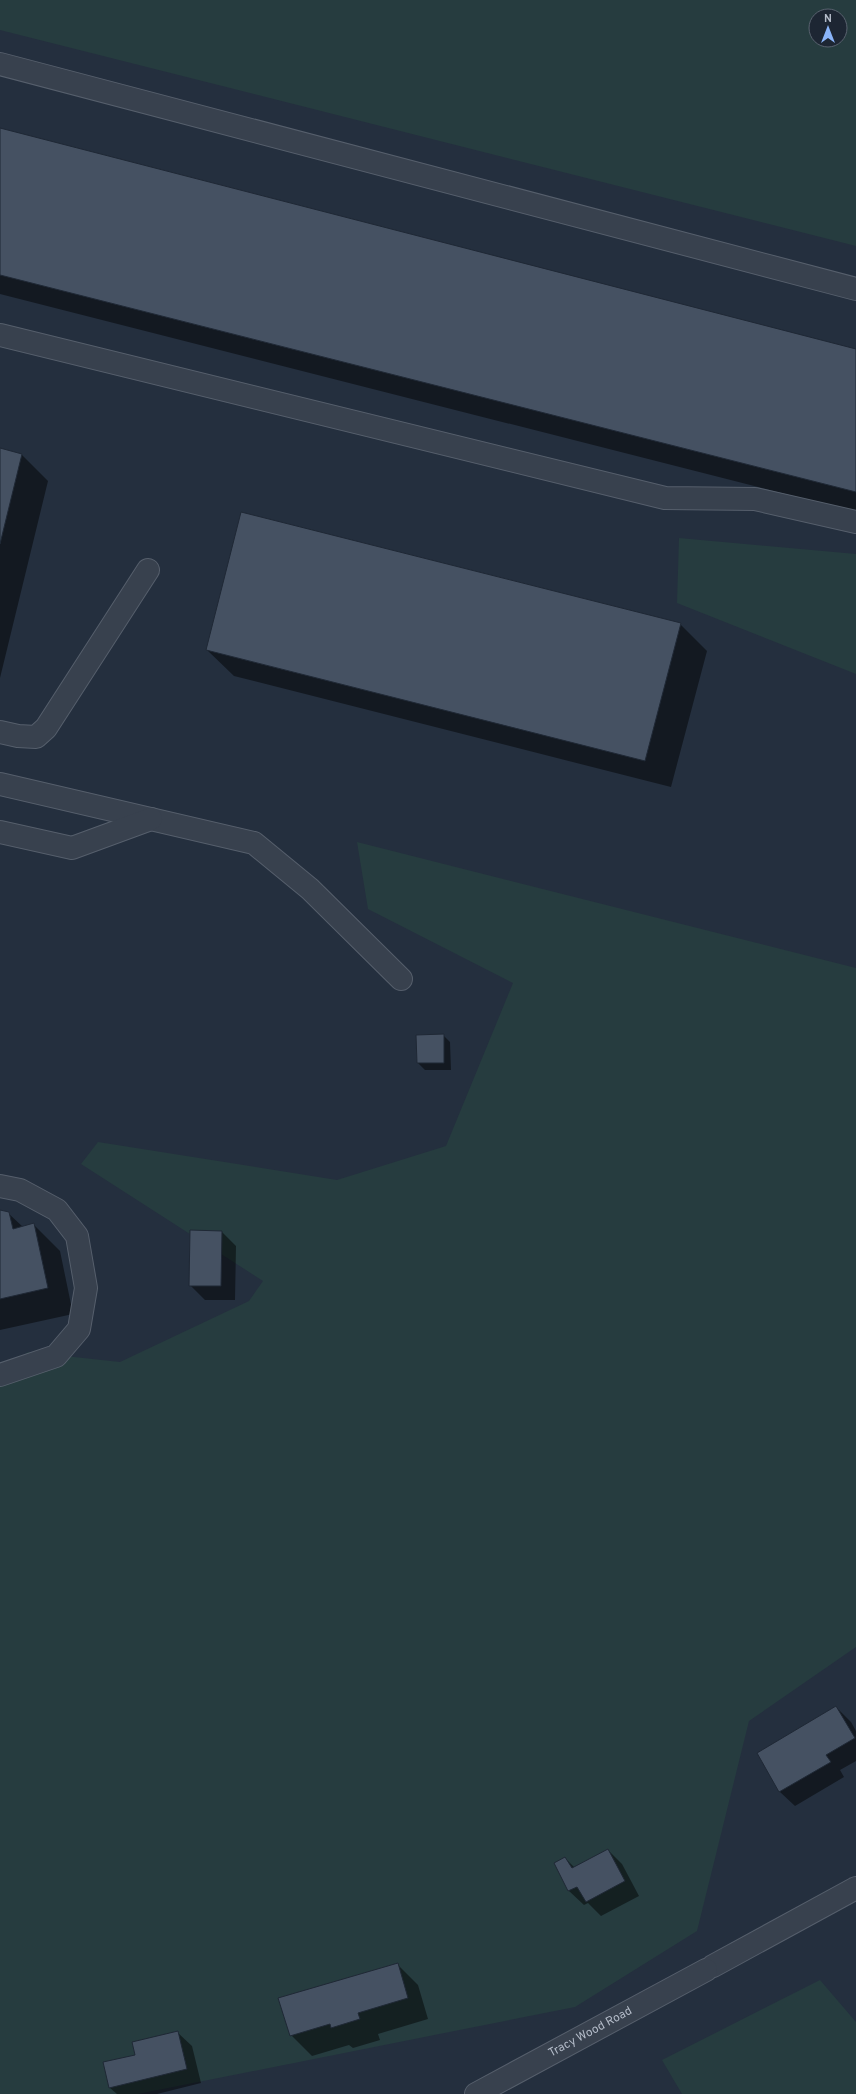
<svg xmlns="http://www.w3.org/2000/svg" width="856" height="2094" viewBox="0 0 856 2094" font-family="Overpass,sans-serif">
	<rect width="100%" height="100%" fill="#242f3e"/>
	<path fill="#263c3f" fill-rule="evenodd" d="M0,0h856v246l-856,-216zM816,16h24v24h-24z
		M679,538l177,16v120l-179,-71z
		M357,842l499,126v679l-107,74 -52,210 -122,76 -437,87h-138v-723l28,-19 92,10 129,-61 14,-20 -182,-117 17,-22 239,38 109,-34 67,-163 -145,-74z
		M820,1980l36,42v72h-174l-20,-34z"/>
	<path fill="#0007" d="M0,129l856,221v162l-856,-218z
		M0,449l22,6 26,26 -48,197z
		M680,624l27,27 -36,136 -437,-111 -27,-26z
		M443,1035l7,7 1,28h-26l-7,-7 -1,-27z
		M0,1211l8,2 15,14 11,-2 26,26 13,63 -73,16z
		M222,1232l14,14 -1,54h-30l-15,-15z
		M836,1707l15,15 5,9v30l-16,9 4,7 -49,29 -15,-14 -22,-38z
		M608,1850l14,14 17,32 -38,20 -13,-13 -4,2 -15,-14 -14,-28 10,-5 10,10z
		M397,1964l21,21 10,34 -50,15 2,6 -27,8 -4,-3 -37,11 -21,-21z
		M177,2032l15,14 9,37 -44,11h-40l-7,-6 26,-33z"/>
	<path fill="#455162" stroke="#1f2835" d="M0,128l856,221v143l-856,-217z
		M0,448l22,6 -22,90z
		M241,512l440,111 -36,138 -439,-111z
		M444,1034v29h-27l-1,-28z
		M0,1210l9,2 4,17 21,-6 14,65 -48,11z
		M190,1230l32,1 -1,55h-32z
		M836,1706l19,32 -29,17 5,7 -52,30 -22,-39z
		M608,1849l17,32 -39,21 -9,-15 -9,4 -14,-28 11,-6 7,11z
		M398,1963l10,35 -50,15 2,6 -29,9 -1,-4 -40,12 -12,-38z
		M178,2031l9,38 -78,19 -6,-26 32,-7 -3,-13z"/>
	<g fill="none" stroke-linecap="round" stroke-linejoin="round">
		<defs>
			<g id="minor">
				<path d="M0,64l856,225"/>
				<path d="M0,335l665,163 90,1 101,23"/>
				<path d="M0,732l18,4 18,1 10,-9 102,-158"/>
				<path d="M0,784l254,59 56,46 91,90"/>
				<path d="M0,832l72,16 79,-29"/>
				<path d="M0,1186l20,4 37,20 20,26 9,52 -7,41 -23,27 -56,19"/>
				<path d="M713,1966l143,-78"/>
				<path id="s1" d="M476,2094l230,-124"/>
			</g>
		</defs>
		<use href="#minor" stroke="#565f6c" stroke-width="24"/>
		<use href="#minor" stroke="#38414e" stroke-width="22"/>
	</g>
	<g text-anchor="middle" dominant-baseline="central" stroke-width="3.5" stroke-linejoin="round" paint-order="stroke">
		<g font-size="12" fill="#b4bcc9" stroke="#1d2633">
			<text stroke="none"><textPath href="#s1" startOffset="130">Tracy Wood Road</textPath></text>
		</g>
	</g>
	<g transform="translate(828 28)"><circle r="19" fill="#1d2633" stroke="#59626f"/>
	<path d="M0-3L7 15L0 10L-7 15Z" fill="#8ab4f8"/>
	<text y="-6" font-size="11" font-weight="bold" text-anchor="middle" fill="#b4bcc9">N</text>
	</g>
</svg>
